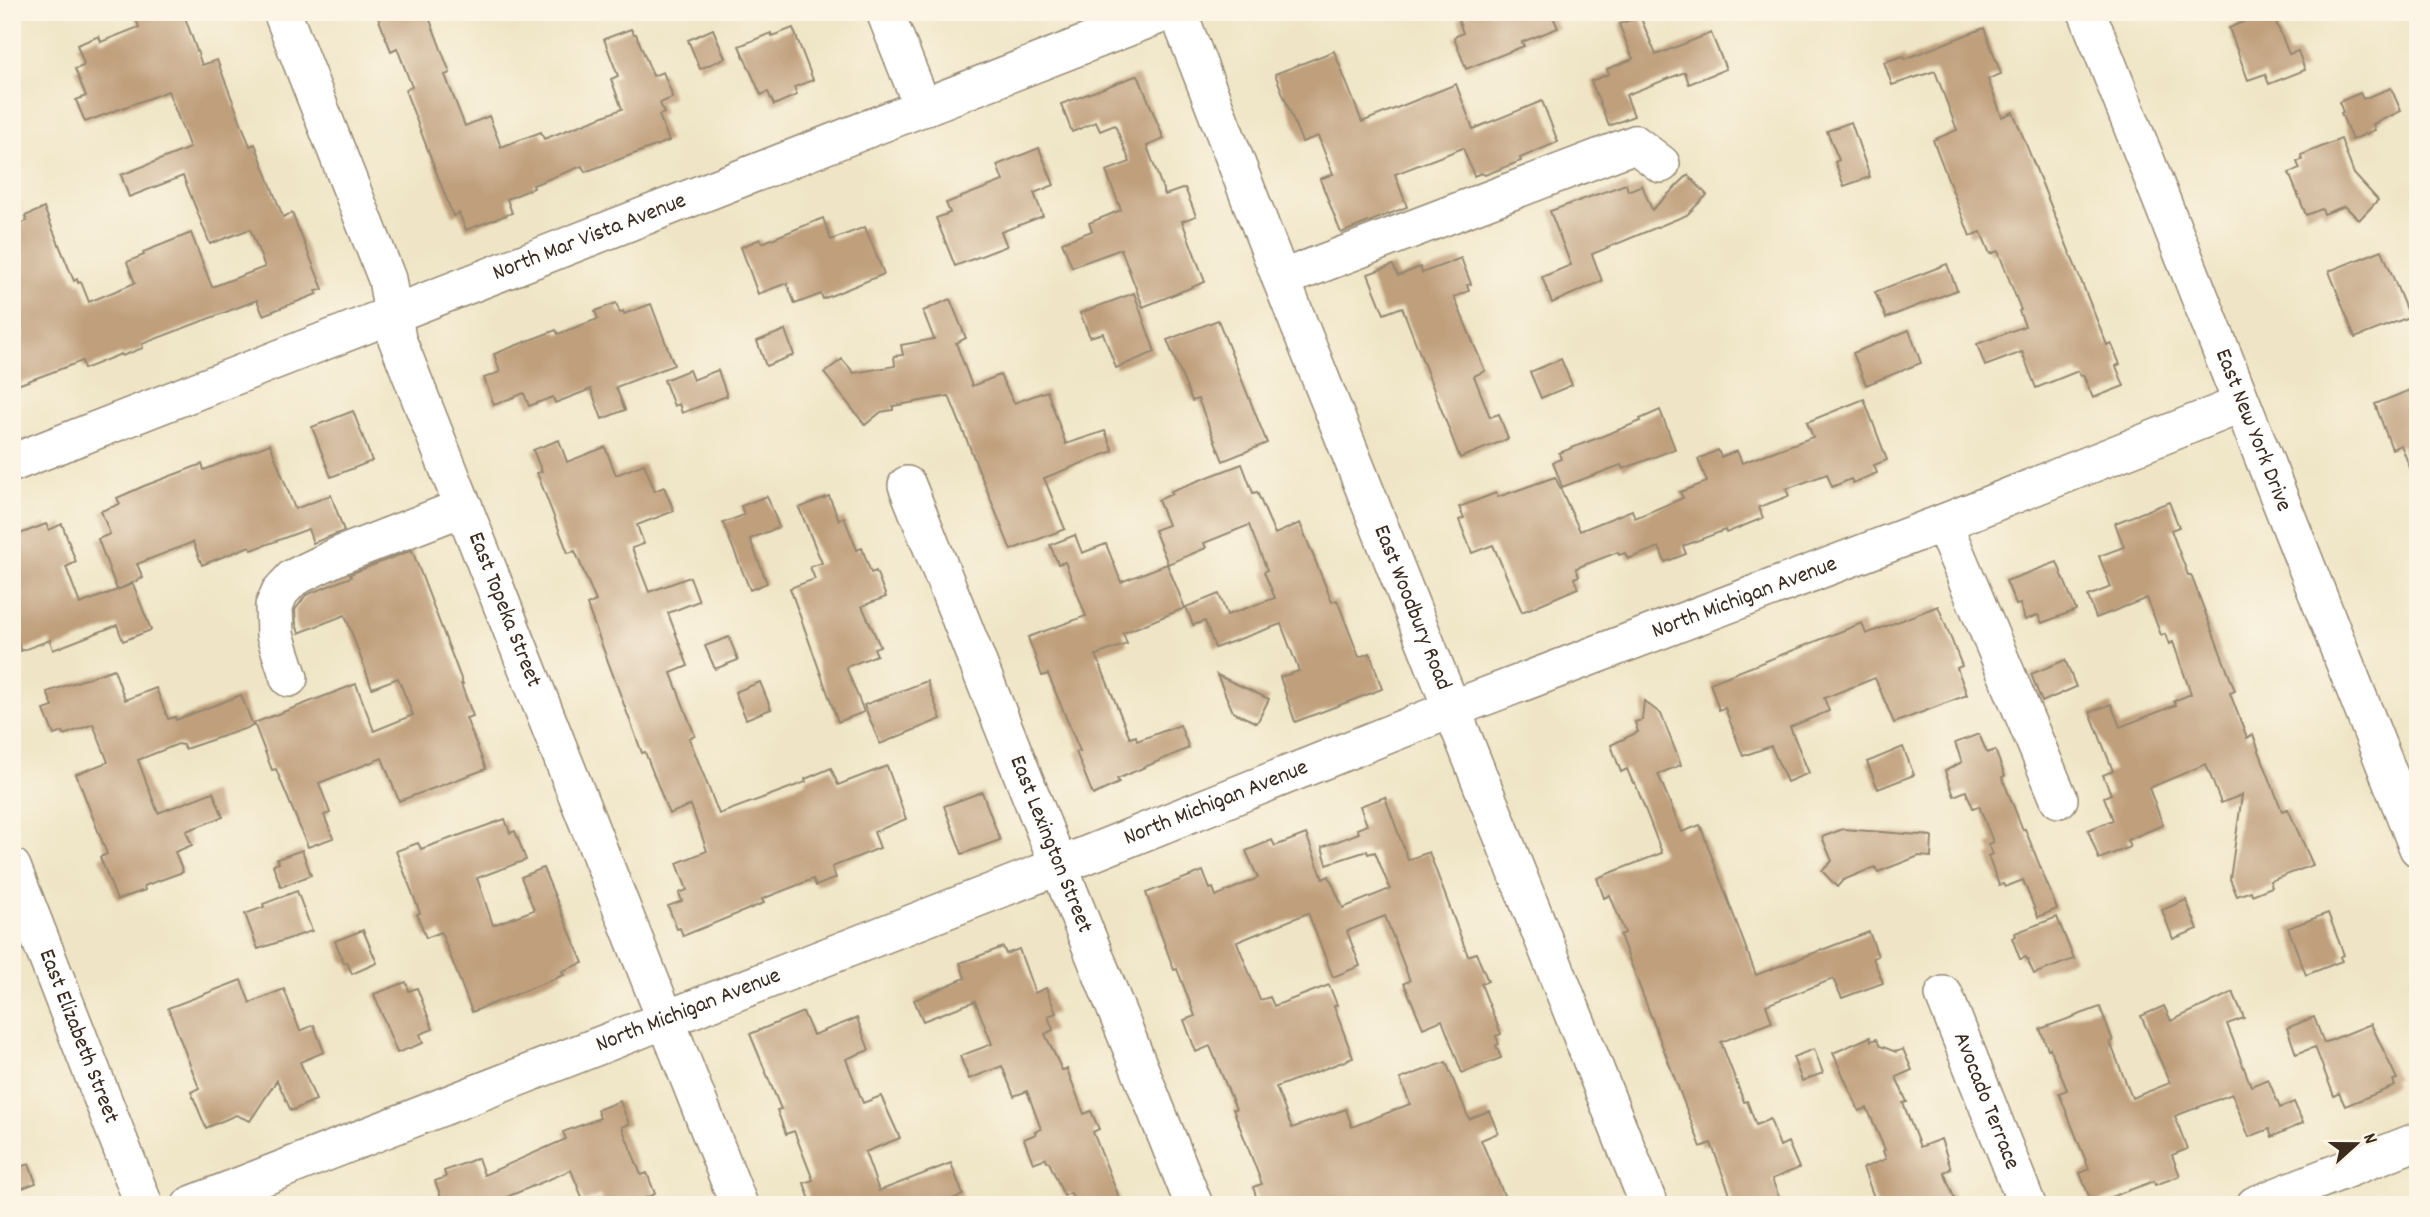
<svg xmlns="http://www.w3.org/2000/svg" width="2430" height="1217" viewBox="0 0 2430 1217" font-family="Dekko,sans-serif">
	<rect width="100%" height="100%" fill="#fcf5e5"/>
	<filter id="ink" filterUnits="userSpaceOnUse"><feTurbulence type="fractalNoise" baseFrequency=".0143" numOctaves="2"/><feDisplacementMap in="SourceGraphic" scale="14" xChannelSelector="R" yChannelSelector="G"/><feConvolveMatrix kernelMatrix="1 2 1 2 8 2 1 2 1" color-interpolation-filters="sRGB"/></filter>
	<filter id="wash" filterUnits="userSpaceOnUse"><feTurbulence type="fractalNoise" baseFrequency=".00686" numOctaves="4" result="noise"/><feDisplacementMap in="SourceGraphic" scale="28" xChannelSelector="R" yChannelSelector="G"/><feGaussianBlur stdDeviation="1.57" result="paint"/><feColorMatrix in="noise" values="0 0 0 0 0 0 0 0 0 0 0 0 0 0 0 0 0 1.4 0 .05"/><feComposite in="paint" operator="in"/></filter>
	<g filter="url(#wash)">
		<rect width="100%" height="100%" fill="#efe5c6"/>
		<g id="blocks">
			<path fill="#bf9f7b" d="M133,12h50l19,53 15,-5 33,86 5,-2 28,73 9,-4 31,76 -7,2 1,3 -54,21 -6,-15 -115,44 1,4 -21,8 -1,-2 -37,15 -2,-8 -70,26v-160l15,-6 -2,-5 19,-8 30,73 3,-2 1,4 3,-1 8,20 46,-19 -8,-21 17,-7 -1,-3 48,-19 21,54 53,-20 -15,-38 -40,15 -27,-68 -54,21 -8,-22 69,-27 -22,-57 -83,31 -9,-22 10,-4 -11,-27 8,-3 1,-2 -7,-19 22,-9 2,6 38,-15z
				M376,12h51l23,61 -5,2 20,51 24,-10 12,31 40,-15 3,7 78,-30 -11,-30 7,-3 -14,-37 27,-10 3,5h2l17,42 10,-4 8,20 1,6 -12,5 4,10 -5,2 10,26 -84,31 -3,-6 -49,19 1,3 -27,11 5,14 -46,17 -7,-17 -6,3 -48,-126 7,-3 -15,-39 -6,3z
				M1475,12h76l7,16 -36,14 2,4 -58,23 -12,-32 9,-4 -5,-14z
				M2239,12h33l17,42 9,-3 7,19 -36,14 -4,-10 -17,6 -19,-52 14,-6z
				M1640,16l16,39 55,-22 15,36 -37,15 -4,-12 -59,23 8,21 -25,10 -18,-45 18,-7 -2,-5 26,-10 -14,-35z
				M793,28l20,52 -19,7 3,8 -23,10 -6,-13 -7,3 -22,-49 32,-13 1,3z
				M1984,28l17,46 -13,5 14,38 11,-5 94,233 4,-2 9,21 -4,2 8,20 -31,12 -10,-23 -3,1 -2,-5 -42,17 -14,-36 -37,14 -8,-22 48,-18 -6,-15 2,-1 -23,-59 -8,3 -9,-22 -11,4 -37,-96 24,-10 -22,-59 -43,14 -8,-23 20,-6 1,3z
				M713,29l12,29 -25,11 -12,-29z
				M1334,51l28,71 94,-38 17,45 69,-28 16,41 -38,16 1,3 -36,14 -4,-2 -7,3 -11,-28 -68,26 12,33 -66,26 -21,-54 13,-5 -15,-38 -16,6 -27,-68z
				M1138,75l26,64 -17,7 18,49 20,-7 11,28 -14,5 23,61 -62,25 -22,-58 -49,18 -10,-25 30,-11 -3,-8 32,-13 -15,-39 24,-9 -15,-37 -15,6 -4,-9 -24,10 -11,-28z
				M2391,88l10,23 -28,13 2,6 -23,10 -11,-27 2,-1 -4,-10 21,-9 3,6z
				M1851,122l19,55 -26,9 -9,-24 4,-2 -12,-29z
				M2341,139l13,35 24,26 -19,20 -14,-14 -21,8 -2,-5 -16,6 -17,-42 11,-4 -3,-7 5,-2 -1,-5z
				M1039,148l15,37 -20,8 9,23 -42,16 6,14 -52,20 -19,-48 14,-5 -4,-10 57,-22 -6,-16z
				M1688,175l19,20 -20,20 -95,39 10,27 -50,22 -10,-26 29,-12 -21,-54 76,-27 2,7 14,-6 10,25z
				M823,218l8,22 34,-13 19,47 -61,25 -2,-5 -26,10 -8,-21 -29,11 -17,-47 19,-8 2,4z
				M2382,250l27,67 -54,21 -26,-67z
				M1461,258l10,26 -4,1 2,6 -15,6 31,74 -11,5 16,41 9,-3 9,25 -48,19 -58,-151 -18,7 -16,-40 25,-9 5,11 22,-9 2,6z
				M1947,264l10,26 -71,28 -11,-26z
				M1134,293l21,59 -39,16 -13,-35 -13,4 -10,-24z
				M950,299l16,39 -10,5 16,43 28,-11 14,28 33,-12 19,53 39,-13 8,20 -69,27 21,51 -54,21 -62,-154 -56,10v4l-12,2 -16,13 -41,-52 18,-14 12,14 41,-7 -1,-10 9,-1 -2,-10 33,-6 -11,-28z
				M616,303l4,10 3,-2 1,3 27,-10 23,61 -58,22 9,23 -23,9 -11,-30 -36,14 -2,-6 -24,9 -5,-13 -30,12 -10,-27 16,-6 -6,-18 62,-24 2,4 40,-15 -3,-8z
				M1218,320l49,123 -44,18 -25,-62 -6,2 -25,-61z
				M785,330l9,25 -28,11 -9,-25z
				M1909,330l12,33 -55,22 -13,-32z
				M1561,359l11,26 -31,13 -11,-26z
				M689,370l4,10 25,-10 9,26 -45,17 -3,-9 -5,2 -10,-26z
				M2418,387v96h-2l-15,-38 -9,4 -17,-45z
				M1864,399l23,61 -13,5 3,8 -24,10 -2,-4 -19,8 -5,-13 -41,15 3,7 -30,11 4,11 -37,15 -1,-3 -42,16 3,8 -21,8 -6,-15 -31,12 -3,-6 -6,2 -1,-3 -42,16 3,8 -5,2 4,10 -56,24 -29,-67 -21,8 -13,-33 5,-2 -5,-11 37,-14 2,4 57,-20 25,54 52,-21 3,8 48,-20 -3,-6 27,-10 -9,-23 20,-9 3,7 16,-6 5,12 71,-26 -6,-15z
				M1660,410l15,39 -52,20 -2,-4 -59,22 -9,-25 8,-3 -2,-6 82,-32 -1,-2z
				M353,411l19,50 -41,16 -19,-50z
				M559,440l8,22 38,-15 11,28 28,-11 11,27 9,-4 10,24 -37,14 7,19 -12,4 17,44 41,-15 9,24 -31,12 20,53 -17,7 24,63 -6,2 30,76 87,-32 -1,-3 26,-11 7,17 49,-19 19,53 -32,13 6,16 -48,19 4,11 -20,8 -3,-7 -51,20 2,4 -81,33 -3,-8 -3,1 -9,-23 14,-5 -3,-8 8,-3 -10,-27 30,-12 -16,-46 -22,9 -24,-62 -3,1 -55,-148 9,-4 -21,-50 -7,2 -31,-80 5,-1 -9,-22z
				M270,444l25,65 36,-14 13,36 -31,12 -5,-14 -56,21 -2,-4 -48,19 -9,-23 -56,22 6,14 -26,12 -19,-51 12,-5 -9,-23 19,-7 -3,-6 27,-12 58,-22 2,6z
				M1242,464l11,29 4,-1 18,42 25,-11 32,79 5,-2 22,57 11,-4 12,36 -87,33 -15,-45 19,-6 -18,-47 -66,24 -10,-27 -12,4 -7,-18 33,-13 8,21 48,-17 -11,-26 3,-2 -18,-45 -45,18 2,5 -38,16 -14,-34 14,-5 -10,-25 14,-6 -1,-3z
				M767,496l12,31 -29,12 17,44 -17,7 -27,-67 21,-8 -3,-9z
				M829,496l10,24 5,-3 13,33 5,-2 9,25 5,-2 10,26 -24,9 18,40 -6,2 3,7 -31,12 18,45 -26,10 -48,-134 25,-9 -5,-12 12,-4 -23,-55z
				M2169,502l10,25 -8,3 17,45h3l44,116 -5,2 17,45 6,-3 29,76 6,-2 25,56 -43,16 2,6 -20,8 -1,-4 -14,5 -7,-17 12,-84 -21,8 -15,-39 -57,24 14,37 -36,15 3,7 -31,12 -11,-29 25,-10 -9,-23 7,-3 -8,-19 10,-4 -23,-59 21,-8 9,23 56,-22 -2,-4 17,-7 -18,-52 -4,2 -4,-10 -4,1 -14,-37 -51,20 -8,-22 23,-9 -12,-31 25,-9 -9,-24z
				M46,524l3,6 13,-6 14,38 -10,5 14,37 53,-20 18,46 -28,11 -6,-16 -64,25 -3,-10 -29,11 -9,-23v-91z
				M1075,535l7,18 24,-9 15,38 46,-18 18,44 -62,25 4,11 -31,11 34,83 6,-2 1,5 43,-16 9,23 -72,31 2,4 -26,12 -17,-43 4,-1 -32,-77 -6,2 -14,-39 58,-21 -21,-54 -7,2 -8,-19z
				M412,550l51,134h-2l12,32 -7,2 20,51 -87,32 -17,-43 -63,25 11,30 -6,2 9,23 -25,9 -32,-78 -4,1 -18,-47 102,-39 18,47 39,-16 -15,-37 -26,10 -27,-73 -46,18 -3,-9 -1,-14 11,-15 45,-18 -1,-3z
				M2057,562l19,48 -34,13 -4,-8 -13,5 -5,-16 -4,1 -10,-24z
				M1938,606l24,60 -5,2 10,27 -73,28 -19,-45 -51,20 5,13 -39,16 19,46 -22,9 -16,-36 -28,10 -18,-48 -6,2 -9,-27 152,-60 4,11z
				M729,637l9,23 -23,9 -10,-23z
				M2065,660l11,27 -34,15 -11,-28z
				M114,669l11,31 31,-12 12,31 7,-2 1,3 65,-25 12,31 -68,23 -2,-4 -5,-1 -40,16 20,53 55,-21 10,25 -37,14 6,14 -17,7 8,20 -39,14 1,4 -28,10 -17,-43 7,-3 -31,-80 32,-12 -15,-38 -29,11 -1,-3 -9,3 -10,-25 9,-3 -6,-15z
				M1217,675l52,24 -12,24 -24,-11z
				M927,681l14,38 -61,25 -16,-39z
				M760,682l11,27 -25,10 -11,-27z
				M1644,701l17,13 20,51 -23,9 24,58 18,-7 56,150 113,-43 9,24 -5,2 10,25 -41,15 -9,-19 -67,26 6,17 -51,20 23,60 3,-1 9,24 14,-6 10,27 8,-4 11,26 -27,11 10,26h-48l-23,-62 -10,4 -81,-212 5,-2 -15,-38 -6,3 -7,-20 65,-25 -27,-70h-2l-6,-14 -6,3 -10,-27 27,-13 -3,-10 7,-2z
				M1979,734l8,19 8,-3 10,26 -3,1 21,53 2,-1 32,80 -19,8 -15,-37 -18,7 -2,-3 -4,1 -11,-29 4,-2 -4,-10 5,-2 -14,-36 -6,2 -7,-17 -12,5 -9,-25 17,-9 -7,-19z
				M1903,747l11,28 -36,14 -11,-27z
				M982,792l18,48 -38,14 -18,-48z
				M1385,797l23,63 21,-8 39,104 8,-3 12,28 -7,3 20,50 -5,2 3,8 -3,1 5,13 -39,15 -20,-53 -19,8 -19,-45 6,-2 -25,-65 -38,15 13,35 -27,11 -25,-64 -71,29 23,58 10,-3 4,9 55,-21 8,20 -3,1 19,52 -77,29 16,41 54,-19 6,18 58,-23 -10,-25 46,-17 23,57 20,-8 9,22 -17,7 27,65h-249l-6,-18 9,-3 -29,-75h3l-26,-63 -14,6 -12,-32 11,-4 -18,-47 -3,1 -28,-77 57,-22 7,18 3,-1 3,8 42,-18 -12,-27 26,-11 3,6 31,-12 17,45 6,-3 14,32 47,-19 -15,-37 -7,2 -1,-3 -40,13 -5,-17 37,-14 -2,-4 10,-4 -7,-19z
				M505,819l5,14 5,-2 11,29 -49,18 16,47 41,-15 -13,-33 22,-9 40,95 -21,8 2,4 -92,37 -31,-80 -15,6 -9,-24 3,-1 -24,-62 22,-8 3,6z
				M1843,829l89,7 -1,21 -12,-1 -41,16 -3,-5 -32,13 -6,7 -15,-16 10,-10 -10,-24z
				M302,850l9,25 -30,12 -8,-22 6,-2 -2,-4z
				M297,891l15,40 -54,18 -13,-35 19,-7 -1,-3z
				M2186,900l12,29 -25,10 -11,-29z
				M2328,913l16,42 -4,2 2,4 -36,14 -18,-47z
				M2057,917l17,42 -40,15 -8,-17 -6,2 -8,-21 4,-2 -1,-3z
				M363,930l14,33 -25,11 -5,-12 -3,1 -9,-22z
				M1003,947l3,7 13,-5 16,44 11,-5 10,25 -8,3 5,14 -8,4 17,36 5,-1 17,45 7,-3 8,18 -6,3 29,73h-47l-4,-12 -7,3 -15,-34h-2l-1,-4 -13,5 -9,-24 12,-5 -1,-2 6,-3 -14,-38 -13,5 -12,-30 -33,13 -9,-23 32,-12 -17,-43 -52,20 -9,-21 51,-22 -5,-15z
				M241,980l9,23 34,-14 16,42 14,-6 10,27 -24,10 16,38 -25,11 -14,-31 -27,41 -14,-6 -30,13 -15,-36 8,-4 -31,-80z
				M406,982l3,9 8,-3 16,41 -13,5 3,9 -26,10 -23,-59z
				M2233,992l11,26 -17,6 24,62 17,-7 12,29 14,-6 9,21 -31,14 -3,-8 -20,8 -17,-43 -57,22 12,33 -15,6 8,21 -25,9 -1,-4 -62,23 -12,-31 9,-4 -30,-76 8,-3 -17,-42 -2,1 -8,-20 60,-22 13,34 -3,1 22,56 38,-15 -29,-67 23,-10 7,15z
				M803,1012l10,23 44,-17 12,32 -23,9 17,44 18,-7 19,42 -35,14 14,39 72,-28 12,32 -26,10h-125l-8,-22 9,-3 -19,-49 -8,3 -9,-24 4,-1 -31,-75z
				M2314,1017l10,26 47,-19 26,55 -4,1 2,6 -50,20 -6,-13 -5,3 -19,-49 -19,7 -9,-26z
				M1870,1037l1,4 5,-2 4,7 16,6 7,-3 9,21 -16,7 11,25 -4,1 17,44 21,-8 10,30 -7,3 13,33h-80l-14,-37 23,-9 -3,-8 2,-1 -18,-42 -8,3 -26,-58z
				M1814,1049l9,24 -21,8 -9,-24z
				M620,1101l9,23 -7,3 19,48 6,-2 8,21 -27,11h-24l-4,-10 -16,7 -13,-32 -83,35h-44l-9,-24 11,-4 -2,-6 34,-13 6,17 82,-36 -3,-7 37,-14 -3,-8z
				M29,1164l7,19 -24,9v-22z"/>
		</g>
	</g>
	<g filter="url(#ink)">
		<use href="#blocks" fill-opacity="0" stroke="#958872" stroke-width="2"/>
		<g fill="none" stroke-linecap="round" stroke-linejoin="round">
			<defs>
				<g id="minor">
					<path id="s1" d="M282,12l105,267 10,60 342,866"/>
					<path d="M885,12l38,96"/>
					<path id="s2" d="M1178,12l103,267 368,926"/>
					<path id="s3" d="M2087,12l331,836"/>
					<path d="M1281,279l354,-135 26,20"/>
					<path id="s4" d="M12,463l1155,-451"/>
					<path id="s5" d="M907,485l287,720"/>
					<path d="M1943,523l116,276"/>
					<path d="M289,678l-14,-43 -1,-29 6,-14 13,-14 45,-22 126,-49"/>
					<path id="s6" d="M12,867l132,338"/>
					<path id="s7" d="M1944,995l83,210"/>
					<path id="s8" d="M191,1205l868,-339 393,-157 491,-186 299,-119"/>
					<path d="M2255,1205l163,-64"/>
				</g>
			</defs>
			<use href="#minor" stroke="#958872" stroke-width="40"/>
			<use href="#minor" stroke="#fff" stroke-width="37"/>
		</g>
	</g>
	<g text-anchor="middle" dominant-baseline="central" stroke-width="5" stroke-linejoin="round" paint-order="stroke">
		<g font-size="23" fill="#3b2a1e" stroke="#fcf5e5">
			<text stroke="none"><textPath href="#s4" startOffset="620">North Mar Vista Avenue</textPath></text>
			<text stroke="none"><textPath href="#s3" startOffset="450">East New York Drive</textPath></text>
			<text stroke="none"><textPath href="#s8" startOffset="1668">North Michigan Avenue</textPath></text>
			<text stroke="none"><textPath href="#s2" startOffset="640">East Woodbury Road</textPath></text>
			<text stroke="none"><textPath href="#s1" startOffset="639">East Topeka Street</textPath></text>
			<text stroke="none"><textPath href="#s8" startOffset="1101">North Michigan Avenue</textPath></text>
			<text stroke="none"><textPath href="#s5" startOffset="387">East Lexington Street</textPath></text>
			<text stroke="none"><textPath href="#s8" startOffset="534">North Michigan Avenue</textPath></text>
			<text stroke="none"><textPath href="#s6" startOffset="182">East Elizabeth Street</textPath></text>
			<text stroke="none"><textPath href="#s7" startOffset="114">Avocado Terrace</textPath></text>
		</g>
	</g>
	<rect width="2430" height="1217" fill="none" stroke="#fcf5e5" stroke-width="42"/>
	<g transform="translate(2356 1144) rotate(69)" stroke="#fcf5e5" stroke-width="5" paint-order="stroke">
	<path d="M0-5L12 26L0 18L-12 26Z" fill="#3b2a1e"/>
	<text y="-10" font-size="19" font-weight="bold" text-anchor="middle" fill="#3b2a1e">N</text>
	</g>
</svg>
